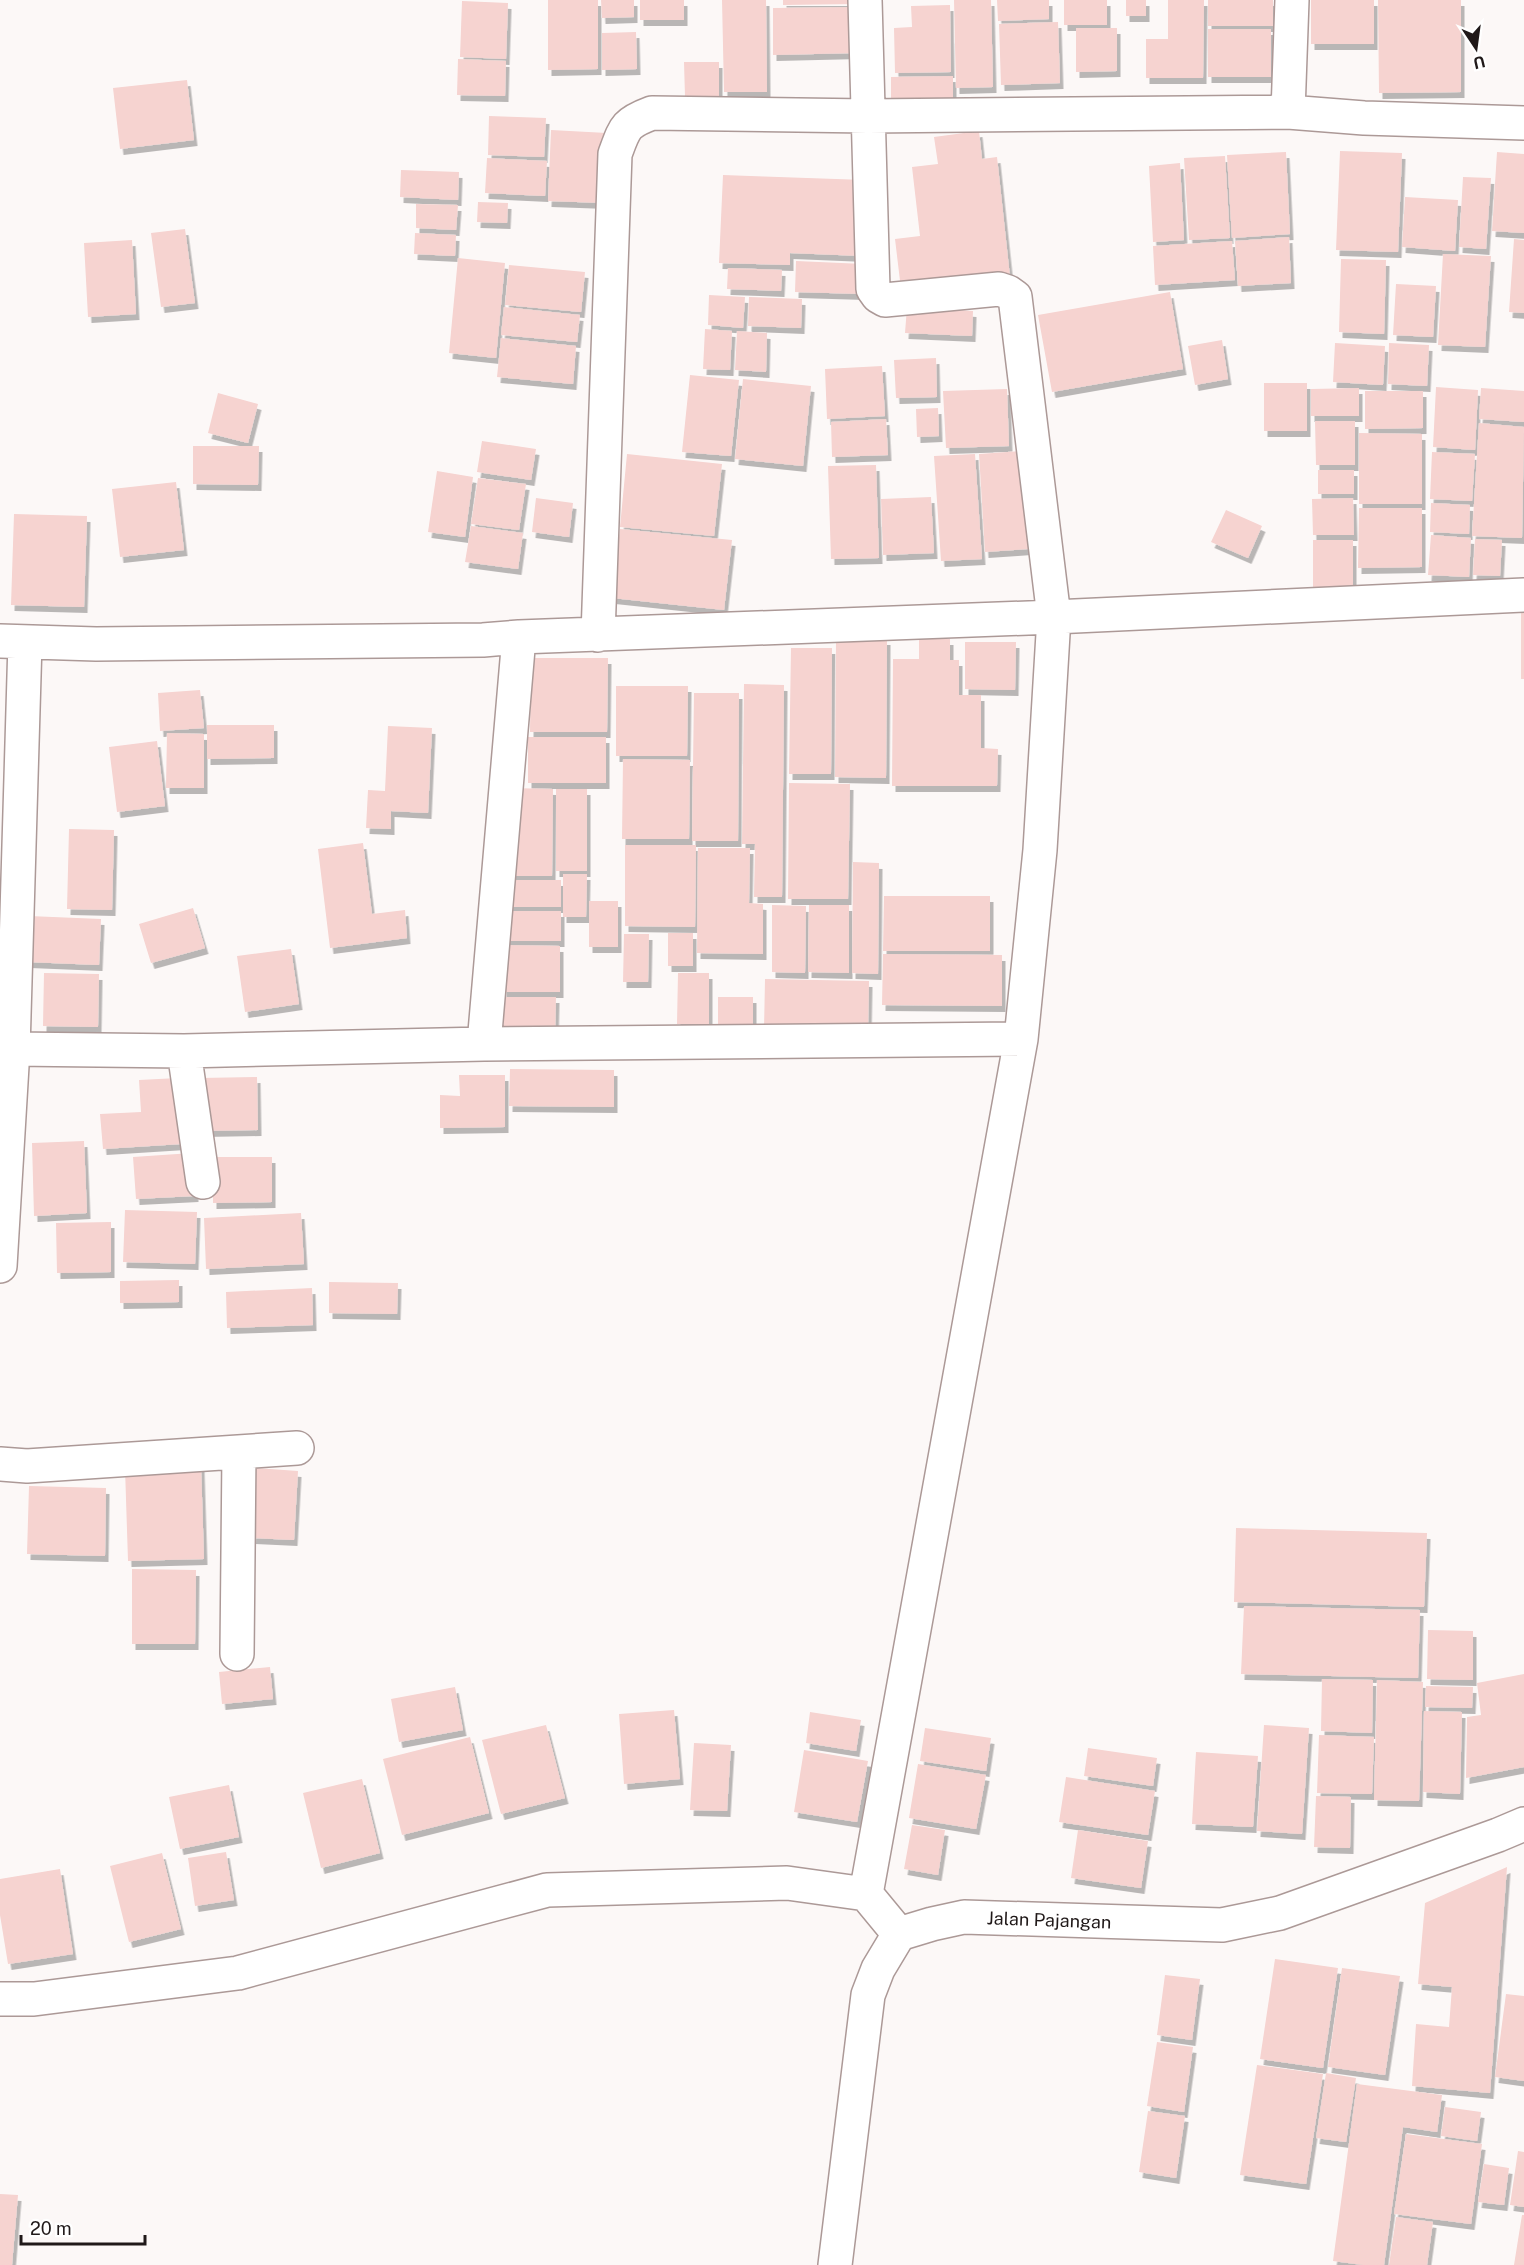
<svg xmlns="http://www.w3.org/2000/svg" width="1524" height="2265" viewBox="0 0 1524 2265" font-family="'Public Sans',sans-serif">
	<defs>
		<filter id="shadow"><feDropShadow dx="3.5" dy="6" stdDeviation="0" flood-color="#0004"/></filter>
	</defs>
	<rect width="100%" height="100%" fill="#fcf8f7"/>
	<path fill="#f6d3d0" filter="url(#shadow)" d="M548,0h50v69l-50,1z
		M601,0h33v17l-32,1z
		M640,0h44v20h-44z
		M722,0h44l1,92h-43z
		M783,0h75v4l-75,1z
		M954,0h37l2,87 -37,1z
		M997,0h52v19l-51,2z
		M1064,0h43v25h-43z
		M1126,0h20v16h-20z
		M1168,0h36l-1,78h-57v-39h22z
		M1208,0h65v26h-65z
		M1311,0h63v44h-63z
		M1378,0h83v92l-82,1z
		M462,1l46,2 -2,56 -46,-2z
		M950,5l1,67 -56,1 -1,-45 18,-1 -1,-21z
		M857,7v46l-84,2v-47z
		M1058,22l2,61 -59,2 -2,-61z
		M1076,28h41v43l-41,1z
		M1208,29h63v48h-63z
		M636,32l1,37 -35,1v-37z
		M458,59l48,2 -1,35 -48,-1z
		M684,62h35v35h-34z
		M953,76v26l-62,1v-26z
		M187,80l7,60 -74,9 -7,-61z
		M489,116l57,2 -2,39 -56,-2z
		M551,130l56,3 -3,70 -56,-2z
		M979,131l3,28 15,-2 13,120 -109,12 -6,-50 25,-3 -8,-69 26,-3 -4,-27z
		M1340,151l62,2 -4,99 -62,-2z
		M1286,152l4,82 -58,4 -5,-83z
		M1497,152l27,2v79l-32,-2z
		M1225,156l5,82 -41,2 -5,-82z
		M487,158l60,3 -2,35 -60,-3z
		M1180,163l4,77 -31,2 -4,-76z
		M401,170l58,2 -1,28 -58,-3z
		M723,175l142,5 -3,76 -72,-3v12l-71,-2z
		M1463,177l28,1 -5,71 -27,-2z
		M1405,197l53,3 -3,51 -53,-4z
		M478,202l30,1 -1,20 -30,-1z
		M416,204l42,1 -2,25 -40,-2z
		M185,229l10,74 -34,4 -10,-74z
		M415,233l41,2 -1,21 -41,-2z
		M1289,237l2,46 -53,3 -3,-45z
		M1514,239l10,1v73l-15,-1z
		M132,240l4,74 -48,3 -4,-74z
		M1232,241l3,39 -80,5 -2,-39z
		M1443,254l48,2 -6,91 -47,-2z
		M458,258l47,5 -9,95 -47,-5z
		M1341,259l45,1 -2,74 -45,-2z
		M796,261l68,3 -2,30 -67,-2z
		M509,265l76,7 -4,40 -76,-7z
		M728,268l54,2 -1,21 -54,-2z
		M1396,284l40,2 -3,51 -40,-2z
		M1170,292l13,77 -131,23 -14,-77z
		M709,295l36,2 -2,31 -35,-3z
		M749,297l53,2 -1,29 -53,-2z
		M504,307l76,8 -3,27 -76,-7z
		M907,307l66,4 -1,25 -67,-3z
		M705,329l27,2 -2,39 -27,-1z
		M737,331l30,2 -1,39 -31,-2z
		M501,338l75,8 -3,38 -76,-7z
		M1222,340l6,39 -33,6 -7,-39z
		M1335,343l50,3 -2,39 -50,-3z
		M1389,343l40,2 -2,41 -39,-2z
		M936,358l1,39 -41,1 -2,-38z
		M882,366l3,50 -58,3 -2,-50z
		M690,375l49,5 -8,76 -49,-4z
		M743,379l68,7 -8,80 -68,-7z
		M1264,383h43v48h-43z
		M1436,387l42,3 -3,60 -42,-3z
		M1359,388v28h-48v-27z
		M1481,388l43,3v31l-45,-3z
		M1007,389l2,57 -63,2 -3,-57z
		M1365,391h58v37l-58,1z
		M218,393l40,11 -10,39 -40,-10z
		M938,408l1,28 -22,1 -1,-28z
		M886,419l2,36 -56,2 -1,-35z
		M1315,421h40v44h-39z
		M1479,423l45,4 -2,111 -50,-2z
		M1359,433l63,1v70h-63z
		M482,441l54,8 -5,31 -54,-8z
		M193,446h66l-1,39 -65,-1z
		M1022,451l6,98 -43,3 -6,-98z
		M1432,452l43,2 -3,47 -42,-2z
		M627,454l95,10 -8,72 -94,-9z
		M975,454l7,105 -41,2 -7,-105z
		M876,465l3,93 -48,1 -3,-93z
		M1318,470h36v24h-36z
		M437,471l36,6 -8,60 -37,-5z
		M478,478l48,6 -7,46 -48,-6z
		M176,482l8,68 -64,7 -8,-68z
		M931,497l3,56 -51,2 -2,-56z
		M536,498l37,5 -4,34 -37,-5z
		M1353,498l1,37h-41l-1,-36z
		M1431,503l39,2 -1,29 -39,-2z
		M1359,508h63v59l-64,1z
		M1226,510l36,16 -14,32 -37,-16z
		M14,514l73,2 -3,91 -73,-2z
		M471,526l52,7 -5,36 -53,-7z
		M620,529l112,11 -8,70 -112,-12z
		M1431,535l40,3 -2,39 -41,-2z
		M1475,539l27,1 -2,36 -27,-1z
		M1313,540h40v49l-40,-1z
		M1521,607h3v72h-3z
		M836,639h51l-1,139 -51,-1z
		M919,639h31v21h9v35h22v53l17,1 -1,37h-105l1,-127h26z
		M965,642h51l-1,48 -50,-1z
		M791,648h41l-1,126h-42z
		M531,658h77l-1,74h-77z
		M744,684l40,1 -2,212h-28l1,-53h-13z
		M616,686h72l-1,70h-71z
		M200,690l4,38 -44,3 -2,-38z
		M694,693h45l-1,148h-46z
		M207,725h67v33l-67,1z
		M388,726l44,2 -4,85 -37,-2v18l-25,-1 2,-38 17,1z
		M167,733l37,1v54h-38z
		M528,737h78v46h-78z
		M157,741l8,65 -48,6 -8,-65z
		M623,759l67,1 -1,79h-67z
		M789,783l61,1 -2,115h-60z
		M511,788l42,1 -1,87h-42z
		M556,789h31v82h-31z
		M69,829l45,1 -2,80 -45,-1z
		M363,843l9,71 33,-4 2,28 -77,10 -12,-99z
		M625,845h71l-1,82 -70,-1z
		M698,848h52l-1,55 14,1v50l-66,-1z
		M853,862l26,1 -1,111 -26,-1z
		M563,874h24l-1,43h-23z
		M510,880h51v27h-52z
		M884,896h106v55h-107z
		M589,901h29v46h-29z
		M772,905l34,1 -1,67 -33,-1z
		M809,905h40v68l-41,-1z
		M193,908l12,40 -54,15 -12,-39z
		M504,911h57v30h-58z
		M29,916l72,3 -2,46 -72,-3z
		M668,933h25v33h-25z
		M624,934h25l-1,48h-25z
		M503,945l57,1v46h-57z
		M291,949l8,55 -54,8 -8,-56z
		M883,954l119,1v51l-120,-1z
		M44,973l55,1 -1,53 -55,-1z
		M678,973h31v51h-32z
		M765,979l104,2 -1,49h-104z
		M504,997h52l-1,40 -52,-1z
		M718,997h35v32h-35z
		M510,1069l104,1v37l-105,-1z
		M459,1075h46v52l-65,1v-33l20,1z
		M257,1077l1,53 -58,1 -1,-53z
		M178,1078l4,66 -79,5 -3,-35 41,-2 -2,-32z
		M84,1141l3,72 -53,3 -2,-73z
		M192,1153l3,43 -59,3 -3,-42z
		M213,1157h59v45l-59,1z
		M125,1210l72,2 -2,52 -72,-2z
		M301,1213l3,51 -98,5 -2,-51z
		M111,1222v50l-54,1 -1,-50z
		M179,1280v22l-59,1v-22z
		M329,1282l69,1 -1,31 -68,-1z
		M312,1288l1,37 -86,3 -1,-36z
		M201,1465l3,94 -76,2 -3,-93z
		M256,1468l42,3 -4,69 -42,-2z
		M29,1486l77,2 -1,68 -78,-2z
		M1236,1528l191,5 -3,74 -190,-5z
		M132,1569l64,1 -1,74h-63z
		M1244,1606l176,4 -2,68 -177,-4z
		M1428,1630l45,1v49l-46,-1z
		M270,1667l3,32 -51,5 -3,-32z
		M1524,1674v93l-58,11 1,-61 14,-2 -4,-32z
		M1322,1679l51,1 -1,53 -51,-2z
		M1377,1680l46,2 -4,119 -45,-1z
		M1426,1686l47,1 -1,21 -47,-1z
		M455,1687l8,43 -64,12 -8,-43z
		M674,1710l6,69 -56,5 -5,-70z
		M1424,1711l38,1 -2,82 -37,-2z
		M810,1712l51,8 -5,31 -50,-8z
		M546,1725l19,73 -64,16 -19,-74z
		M1264,1725l45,3 -7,106 -45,-3z
		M925,1728l66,10 -5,33 -66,-10z
		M1319,1735l55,2 -2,57 -55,-1z
		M470,1737l19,76 -87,22 -19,-76z
		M694,1743l37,2 -4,66 -37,-1z
		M1088,1748l69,10 -4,28 -69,-10z
		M804,1750l64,11 -11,61 -63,-10z
		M1196,1752l62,4 -5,71 -61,-3z
		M918,1764l68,11 -10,54 -67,-11z
		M1066,1777l89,14 -7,44 -89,-13z
		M362,1779l18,74 -59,15 -18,-75z
		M229,1785l10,52 -59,12 -11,-52z
		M1316,1796l35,1 -1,51 -36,-1z
		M912,1825l33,5 -7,45 -34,-6z
		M1078,1830l70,11 -7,47 -70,-10z
		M226,1852l8,48 -39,6 -7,-48z
		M162,1853l19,76 -52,13 -19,-76z
		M1507,1867l-17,226 -78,-7 4,-62 33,3 3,-40 -34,-3 7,-81z
		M60,1869l13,85 -65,10 -8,-49v-36z
		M1275,1959l63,9 -15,100 -63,-9z
		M1342,1968l58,8 -15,99 -57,-8z
		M1165,1975l35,4 -8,61 -35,-5z
		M1506,1994l18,2v85l-29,-4z
		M1157,2042l36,5 -9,65 -37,-6z
		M1257,2065l66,9 -17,110 -66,-9z
		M1326,2073l30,5 -10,64 -30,-4z
		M1357,2084l85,11 -5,37 -34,-5 -19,138h-21l-30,-4z
		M1445,2107l36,5 -4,29 -36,-5z
		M1148,2111l37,5 -9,62 -37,-6z
		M1406,2134l76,10 -11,80 -77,-10z
		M1518,2151l6,1v55l-14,-2z
		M1484,2164l25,4 -5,37 -26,-3z
		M0,2194l18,1 -6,70h-12z
		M1522,2215h2v50h-10z
		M1396,2217l37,5 -6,43h-38z"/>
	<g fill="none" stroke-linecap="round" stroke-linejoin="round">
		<defs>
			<path id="street" d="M865,0l8,289 5,7 7,4 114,-11 9,3 7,5 39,320 -14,233 -19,189 -155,855
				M1288,112l76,6 160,5
				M598,635l17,-481c10,-27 10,-31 37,-41l216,3 420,-4 4,-112
				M0,641l96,3 387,-4 36,-3 535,-20 470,-22
				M484,1044l35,-407
				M13,1049l12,-407
				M184,1051l19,131
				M0,1266l13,-217 171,2 300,-7 537,-5
				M0,1464l27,2 270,-18
				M237,1654l2,-202
				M0,1999h34l204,-26 309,-83 240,-7 79,11 33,40"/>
			<path id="secondary" d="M835,2265l33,-270 10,-26 21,-35 33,-10 32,-7 258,8 58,-12 218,-78 26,-11"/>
		</defs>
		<use href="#street" stroke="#ac9997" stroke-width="36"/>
		<use href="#secondary" stroke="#ac9997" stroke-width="36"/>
		<use href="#street" stroke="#fff" stroke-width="33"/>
		<use href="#secondary" stroke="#fff" stroke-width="33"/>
	</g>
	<g text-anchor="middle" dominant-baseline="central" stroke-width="5" stroke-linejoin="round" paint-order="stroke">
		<g font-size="18" fill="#201919" stroke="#fff">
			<text transform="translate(1049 1920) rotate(2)">Jalan Pajangan</text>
		</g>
	</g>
	<g transform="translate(1476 48) rotate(167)" stroke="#ffffff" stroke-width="4.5" paint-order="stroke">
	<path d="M0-4.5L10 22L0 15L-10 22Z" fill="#201919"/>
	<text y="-9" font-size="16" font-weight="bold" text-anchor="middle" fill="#201919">U</text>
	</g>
	<path d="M21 2235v9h124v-9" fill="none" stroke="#201919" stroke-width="3"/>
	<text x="30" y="2235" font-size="18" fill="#201919" stroke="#ffffff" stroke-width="4.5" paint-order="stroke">20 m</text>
</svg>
